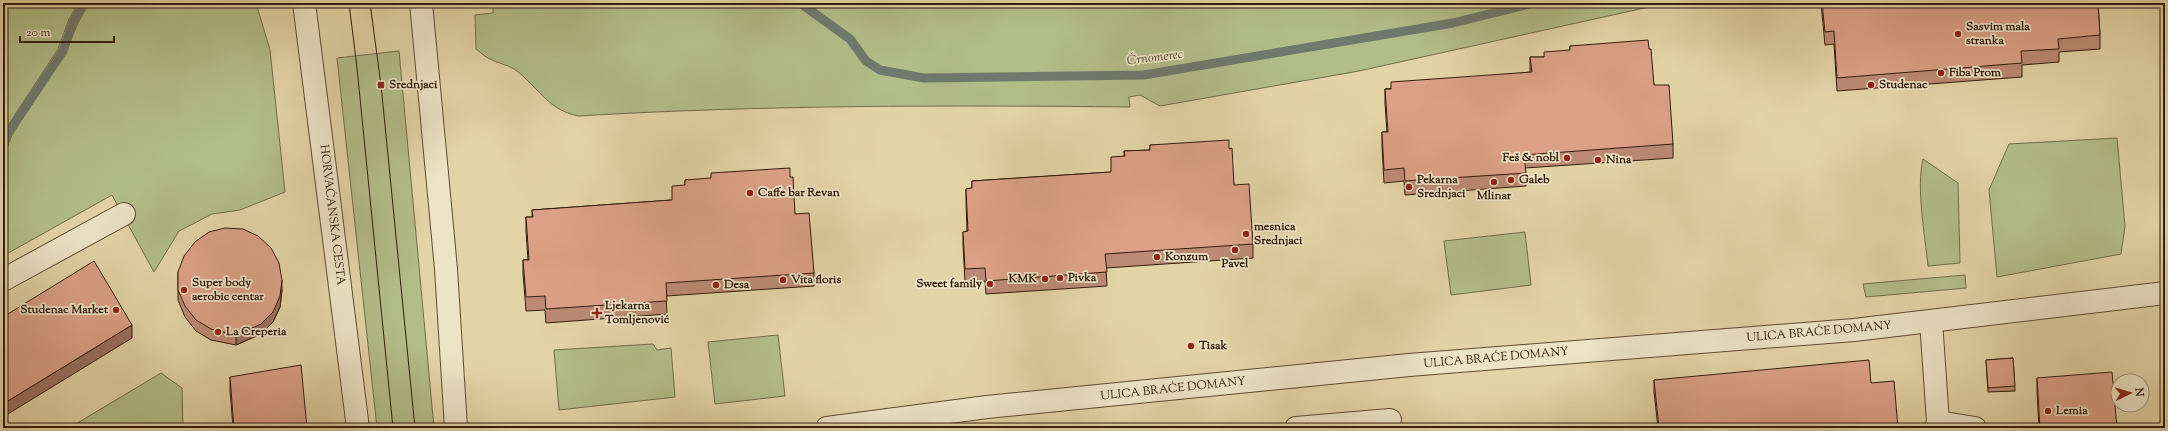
<svg xmlns="http://www.w3.org/2000/svg" width="2168" height="431" viewBox="0 0 2168 431" font-family="'Sorts Mill Goudy',serif">
	<rect width="100%" height="100%" fill="#e3d4a7"/>
	<filter id="stains"><feTurbulence type="fractalNoise" baseFrequency=".005" numOctaves="4"/><feColorMatrix values="0 0 0 0 .2 0 0 0 0 .09 0 0 0 0 .02 0 0 0 .5 -.17"/></filter>
	<radialGradient id="worn" r=".72"><stop offset=".6" stop-color="#630" stop-opacity="0"/><stop offset="1" stop-color="#630" stop-opacity=".3"/></radialGradient>
	<path fill="#b2bd88" stroke="#726c4a" d="M3,3h75l-9,16 -11,30 -55,84z
		M89,3h167l14,47 15,142 -45,18 -28,4 -33,17 -25,41 -42,-77 -109,61v-98l9,-23 54,-83 11,-27z
		M493,3h1174l-308,68 -199,35 -20,-11 -11,2 1,10c-184,-2 -368,-2 -552,9 -32,-7 -39,-29 -64,-47 -8,-5 -18,-6 -26,-11 -4,-2 -8,-6 -12,-9l-1,-34 18,-2z
		M399,51l35,377h-57l-40,-370z
		M2117,138l8,88 -4,28 -124,23 -8,-87 20,-46z
		M1923,159l35,24 2,80 -32,3c-3,-30 -12,-79 -5,-107z
		M1525,232l6,53 -80,10 -7,-54z
		M1965,275l1,13 -100,9 -3,-13z
		M778,335l7,61 -70,8 -7,-62z
		M653,344l4,6 14,-2 4,49 -116,13 -5,-60z
		M161,373l21,15 1,40h-114z"/>
	<g fill="none" stroke-linecap="round" stroke-linejoin="round">
		<path stroke="#6f796e" stroke-width="9" d="M800,3l50,36 16,22 14,9 44,8 220,-3 309,-52 80,-20
			M3,147l5,-14 55,-82 10,-29 11,-19"/>
		<defs>
			<path id="minor" d="M3,280l121,-66
				M1931,321l7,101 -2,6
				M1938,422l37,6
				M827,428l160,-21 422,-42 445,-35 311,-37
				M1296,428l94,-8"/>
			<path id="tertiary" d="M304,3l54,425
				M421,3l25,266 10,159"/>
		</defs>
		<use href="#minor" stroke="#5f4a33" stroke-width="24"/>
		<use href="#tertiary" stroke="#5f4a33" stroke-width="24"/>
		<use href="#minor" stroke="#ede3c6" stroke-width="22"/>
		<use href="#tertiary" stroke="#ede3c6" stroke-width="22"/>
		<path stroke="#331c0c" stroke-width="1" d="M349,3l8,65 36,360
			M370,3l11,82 34,343"/>
	</g>
	<path fill="#bc8a74" stroke="#331c0c" d="M1821,3h277l2,32v14l-41,3v10l-37,3v12l-185,14 -3,-47 -9,1z
		M1570,46l79,3 5,36 19,59v14l-148,10 1,18 -121,9 -1,-14 -20,2 -2,-37v-14h5l-2,-29v-14l145,-17v-15h14l26,-7z
		M1150,145l79,4 5,36 19,59v14l-147,10 1,18 -121,8 -1,-13 -20,1 -2,-37v-13l4,-1 -1,-29v-13l6,-1v-7l139,-9 13,-16v-5l26,-1z
		M790,177l5,37 19,59v13l-148,10 1,18 -121,9 -1,-13 -19,1 -3,-37v-14h5l-2,-29v-14h6v-7l140,-10 13,-15v-5z
		M178,272l104,18 -2,17 -7,15 -12,12 -25,11 -25,-5 -15,-9 -11,-14 -7,-17z
		M2013,358l2,33 -27,1 -2,-32z
		M230,377l77,51h-74l-3,-38z
		M2037,378l80,50h-78l-2,-36z
		M1654,380l217,3 27,45h-240l-4,-36z"/>
	<path fill="#99705e" stroke="#331c0c" d="M282,280v10l-2,17 -7,15 -12,12 -25,11v-10z
		M132,325v13l-129,79v-13z"/>
	<path fill="#dba087" stroke="#331c0c" d="M1822,3h276l2,32 -42,4 1,10 -38,2 1,12 -185,15 -3,-47 -9,1z
		M1648,40l1,9h2l3,36h15l4,59 -149,11 2,18 -121,8 -1,-13 -20,2 -2,-38h6l-3,-43h6v-7l141,-10 -2,-15h14v-5l26,-2v-4z
		M1229,140v9l3,-1 2,37 15,-1 4,60 -148,10 2,18 -121,9 -1,-13 -20,1 -2,-37 5,-1 -2,-42 6,-1v-7l139,-9v-15l14,-1 -1,-5 26,-1v-5z
		M790,168v9h3l2,37 14,-1 5,60 -148,10 1,18 -121,8 -1,-13 -19,1 -3,-37h6l-3,-43h7l-1,-7 140,-10v-14l13,-1v-5l26,-2v-5z
		M225,228l18,1 15,7 13,12 8,15 3,17 -2,16 -7,16 -12,12 -25,11 -25,-6 -15,-9 -11,-14 -7,-16v-18l6,-16 11,-14 14,-10z
		M94,261l38,64 -129,79v-87z
		M2013,358l2,28 -27,2 -2,-28z
		M1869,360l2,23 23,-2 4,47h-239l-5,-48z
		M301,365l6,63h-73l-4,-51z
		M2112,372l5,56h-77l-3,-50z"/>
	<g fill="#8f2418" stroke="#ede3c6" stroke-width="1.5">
		<circle cx="1958" cy="34" r="4"/>
		<circle cx="1941" cy="73" r="4"/>
		<rect x="377" y="81" width="8" height="8" rx="2"/>
		<circle cx="1871" cy="85" r="4"/>
		<circle cx="1567" cy="158" r="4"/>
		<circle cx="1598" cy="160" r="4"/>
		<circle cx="1511" cy="180" r="4"/>
		<circle cx="1494" cy="182" r="4"/>
		<circle cx="1409" cy="187" r="4"/>
		<circle cx="750" cy="193" r="4"/>
		<circle cx="1246" cy="234" r="4"/>
		<circle cx="1235" cy="250" r="4"/>
		<circle cx="1157" cy="257" r="4"/>
		<circle cx="1060" cy="278" r="4"/>
		<circle cx="1045" cy="279" r="4"/>
		<circle cx="783" cy="280" r="4"/>
		<circle cx="990" cy="284" r="4"/>
		<circle cx="716" cy="285" r="4"/>
		<circle cx="184" cy="290" r="4"/>
		<circle cx="116" cy="310" r="4"/>
		<path d="M595 307h4v4h4v4h-4v4h-4v-4h-4v-4h4z"/>
		<circle cx="218" cy="332" r="4"/>
		<circle cx="1191" cy="346" r="4"/>
		<circle cx="2048" cy="411" r="4"/>
	</g>
	<g text-anchor="middle" dominant-baseline="central" stroke-width="3.5" stroke-linejoin="round" paint-order="stroke">
		<g font-size="12" font-weight="bold" fill="#331c0c" stroke="#ede3c6" text-anchor="start">
			<text x="1966" y="27">Sasvim mala<tspan x="1966" dy="14">stranka</tspan></text>
			<text x="1949" y="73">Fiba Prom</text>
			<text x="389" y="85">Srednjaci</text>
			<text x="1879" y="85">Studenac</text>
			<text x="1559" y="158" text-anchor="end">Feš &amp; nobl</text>
			<text x="1606" y="160">Nina</text>
			<text x="1417" y="180">Pekarna<tspan x="1417" dy="14">Srednjaci</tspan></text>
			<text x="1519" y="180">Galeb</text>
			<text x="758" y="193">Caffe bar Revan</text>
			<text x="1494" y="196" text-anchor="middle">Mlinar</text>
			<text x="1254" y="227">mesnica<tspan x="1254" dy="14">Srednjaci</tspan></text>
			<text x="1165" y="257">Konzum</text>
			<text x="1235" y="264" text-anchor="middle">Pavel</text>
			<text x="1068" y="278">Pivka</text>
			<text x="1037" y="279" text-anchor="end">KMK</text>
			<text x="791" y="280">Vita floris</text>
			<text x="192" y="283">Super body<tspan x="192" dy="14">aerobic centar</tspan></text>
			<text x="982" y="284" text-anchor="end">Sweet family</text>
			<text x="724" y="285">Desa</text>
			<text x="605" y="306">Ljekarna<tspan x="605" dy="14">Tomljenović</tspan></text>
			<text x="108" y="310" text-anchor="end">Studenac Market</text>
			<text x="226" y="332">La Creperia</text>
			<text x="1199" y="346">Tisak</text>
			<text x="2056" y="411">Lemia</text>
		</g>
		<g font-size="12" fill="#331c0c" stroke="#ede3c6">
			<text transform="translate(332 215) rotate(83)">HORVAĆANSKA CESTA</text>
			<text transform="translate(1819 332) rotate(-5)">ULICA BRAĆE DOMANY</text>
			<text transform="translate(1496 358) rotate(-5)">ULICA BRAĆE DOMANY</text>
			<text transform="translate(1173 389) rotate(-6)">ULICA BRAĆE DOMANY</text>
		</g>
		<g font-size="13" font-style="italic" fill="#514a3d" stroke="#ede3c6">
			<text transform="translate(1155 58) rotate(-7)">Črnomerec</text>
		</g>
	</g>
	<rect width="2168" height="431" fill="none" stroke="#e3d4a7" stroke-width="16"/>
	<rect x="4" y="4" width="2160" height="423" fill="none" stroke="#331c0c" stroke-width="2"/>
	<rect x="8" y="8" width="2152" height="415" fill="none" stroke="#331c0c"/>
	<g transform="translate(2130 393) rotate(85)"><circle r="19" fill="#ede3c6" stroke="#a3937c"/>
	<path d="M0-3L7 15L0 10L-7 15Z" fill="#8f2418"/>
	<text y="-6" font-size="11" font-weight="bold" text-anchor="middle" fill="#331c0c">N</text>
	</g>
	<path d="M20 36v6h94v-6" fill="none" stroke="#331c0c" stroke-width="2"/>
	<text x="26" y="36" font-size="12" fill="#331c0c" stroke="#ede3c6" stroke-width="3" paint-order="stroke">20 m</text>
	<rect width="100%" height="100%" filter="url(#stains)"/>
	<rect width="100%" height="100%" fill="url(#worn)"/>
</svg>
